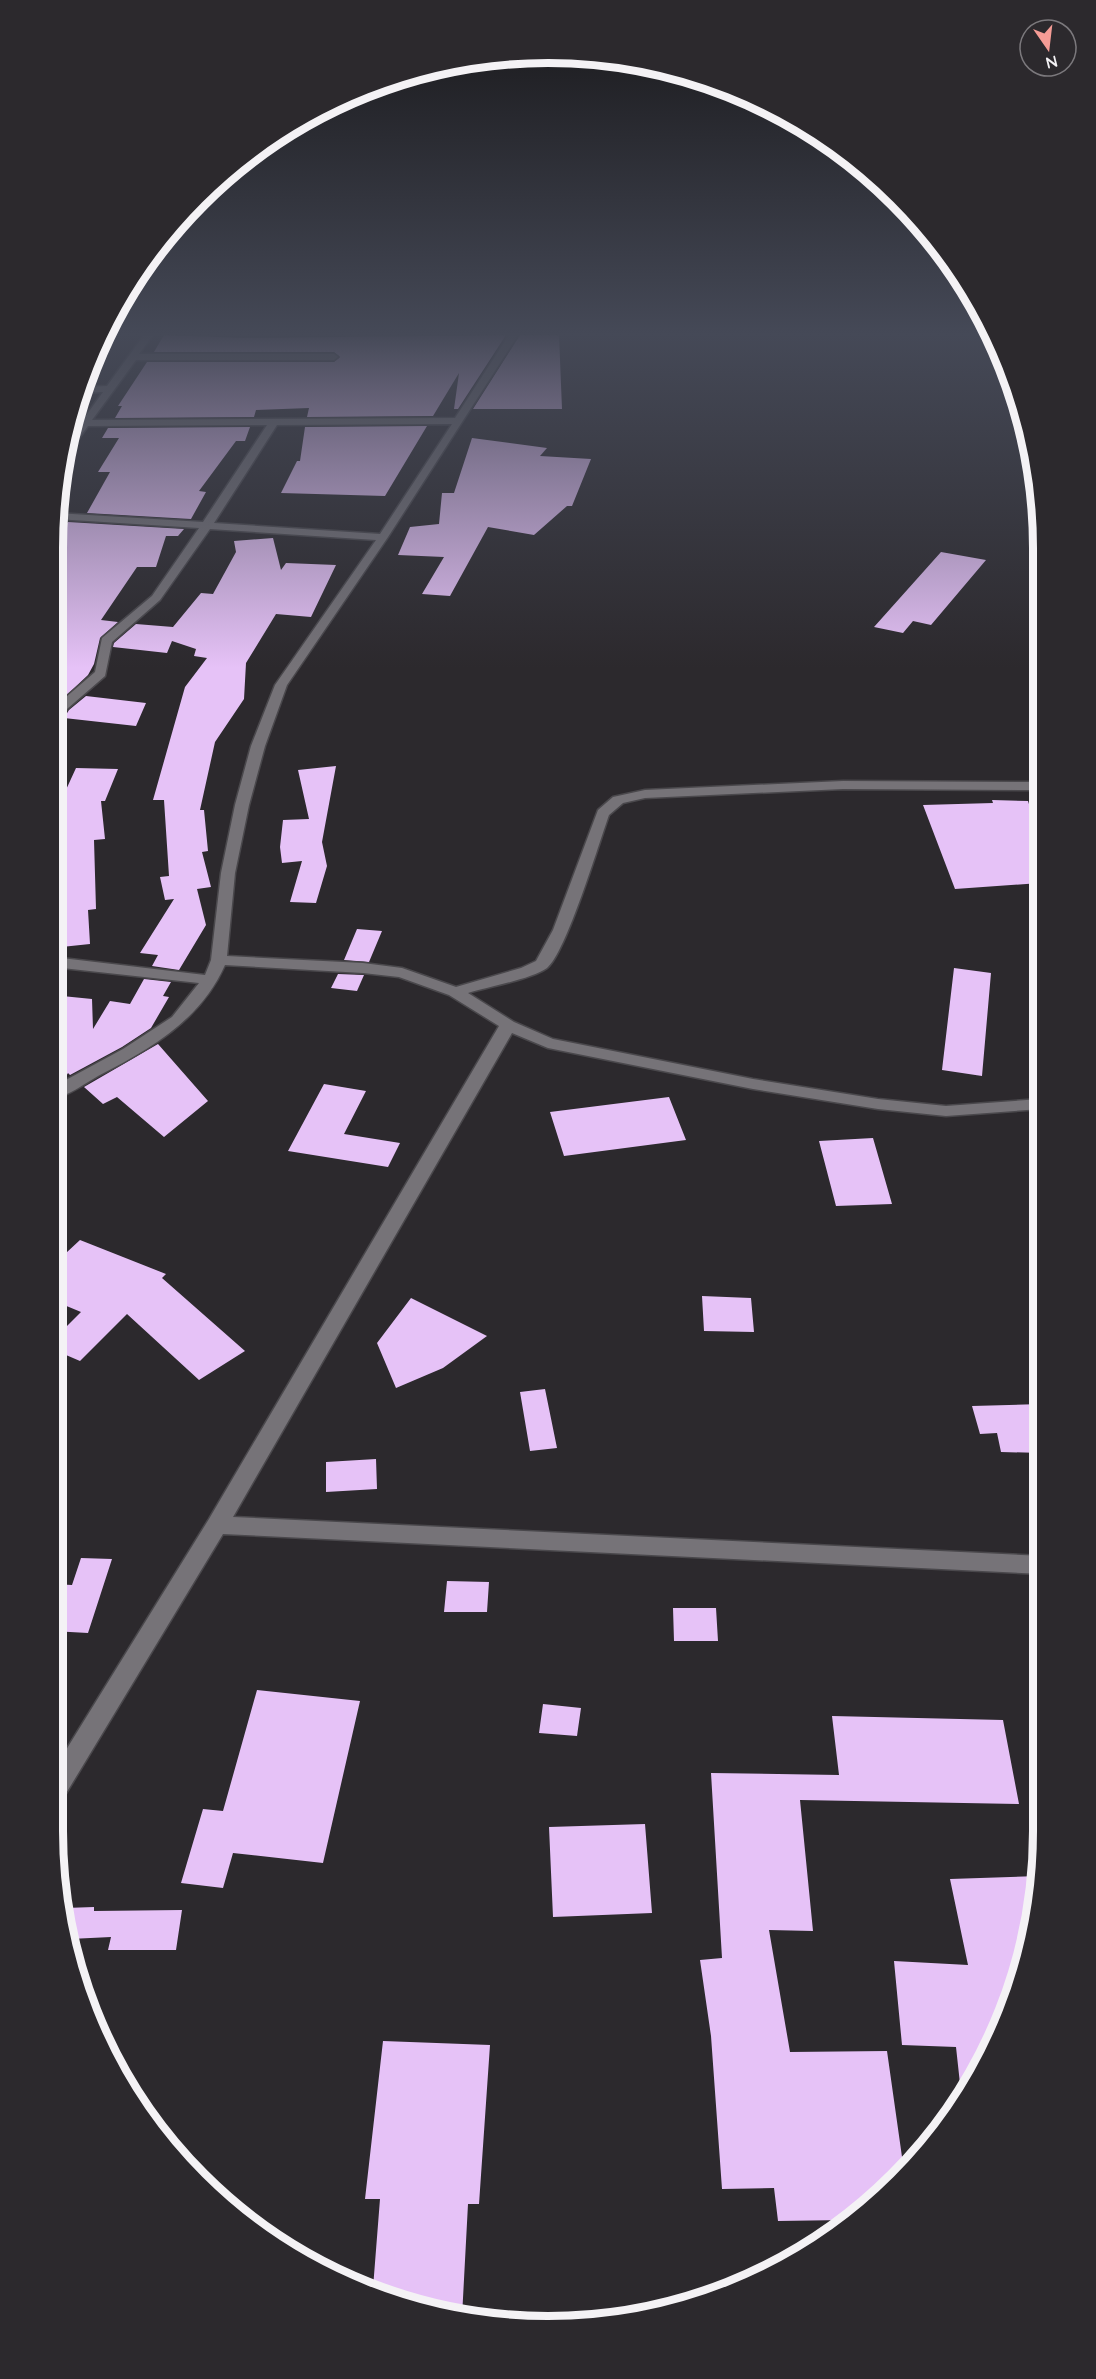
<svg xmlns="http://www.w3.org/2000/svg" width="1096" height="2379" viewBox="0 0 1096 2379" font-family="Quicksand,sans-serif">
	<rect width="100%" height="100%" fill="#2c292d"/>
	<path fill="#e6c2f7" d="M164,335l80,3 262,-3 -48,74h-4l5,-36 -26,43 -126,1 2,-9 -53,2 -2,7 -139,1 7,-12h-4l29,-44h187l6,-5 -6,-5h-180z
		M520,335h39l3,74h-89z
		M427,426l-42,70 -104,-3 16,-32h3l5,-34z
		M250,427l-5,14h-9l-37,50 7,1 -15,27 -104,-6 23,-41h-12l21,-34h-17l6,-10z
		M472,438l75,10 -7,8 51,3 -19,47h-5l-33,29 -46,-8 -38,69 -28,-2 22,-37 -46,-2 12,-28 29,-3 3,-31h12z
		M68,522l116,7 -6,7h-12l-10,31h-19l-36,53 17,2 -18,16 -6,26 -6,11 -36,34v-161l1,-8z
		M273,538l8,32 5,-7 50,2 -25,52 -35,-3 -30,49 -2,36 -29,43 -15,68h4l4,41 -6,1 9,35 -14,2 9,36 -27,45 -27,-4 6,-11 -18,-2 34,-54 -9,1 -5,-23 9,-1 -5,-76h-11l32,-113 22,-29 -13,-2 2,-7 -24,-8 -5,12 -54,-6 1,-4 22,-19 37,3 28,-34 12,1 23,-42 -2,-11z
		M941,552l45,8 -55,65 -18,-4 -10,12 -29,-6z
		M86,696l60,7 -10,23 -72,-8 5,-8z
		M336,766l-14,76 5,24 -11,37 -26,-1 12,-41 -20,2 -2,-16 3,-27 26,-1 -11,-49z
		M76,768l42,1 -13,32h-4l4,38 -11,1 2,69 -8,1 2,34 -38,4v-84l10,-1 -3,-58z
		M992,800l36,1 12,37v45l-85,6 -32,-84 70,-2z
		M357,929l25,2 -13,31 -25,-2z
		M954,968l37,5 -9,103 -40,-6z
		M338,974l25,1h1l-7,16 -26,-3z
		M144,979l27,3 -8,14 6,1 -18,31 -29,19 -52,28 -2,-2 -3,5 -13,7v-90l40,4 1,30 17,-28 20,3z
		M158,1044l50,57 -44,36 -47,-40 -14,7 -19,-17z
		M324,1084l42,7 -22,43 56,9 -12,24 -100,-16z
		M669,1097l17,43 -122,16 -14,-44z
		M873,1138l19,66 -56,2 -17,-65z
		M80,1240l86,34 -4,4 83,73 -46,29 -72,-66 -47,47 -28,-12v-8l29,-29 -29,-12v-34z
		M702,1296l49,2 3,34 -50,-1z
		M411,1298l76,38 -44,32 -47,20 -19,-45z
		M545,1389l12,59 -27,3 -10,-59z
		M1042,1404v49l-41,-1 -4,-19 -17,1 -8,-28z
		M376,1459l1,30 -51,3v-30z
		M81,1558l31,1 -24,74 -36,-2v-47l20,1z
		M447,1581l42,1 -2,30h-43z
		M673,1608h43l2,33h-44z
		M257,1690l103,11 -37,162 -90,-10 -10,35 -42,-5 22,-74 20,2z
		M543,1704l38,4 -4,28 -38,-3z
		M832,1716l171,4 16,84 -219,-4 13,131 -44,-1 21,122 97,-1 17,120 -60,49 -66,1 -4,-33 -52,1 -11,-153 -11,-76 22,-2 -11,-185 128,2z
		M645,1824l7,89 -99,4 -4,-90z
		M1039,1876l-5,51 -28,93 -45,73 -5,-46 -54,-2 -8,-84 74,4 -18,-86z
		M94,1907v4l88,-1 -6,40h-68l3,-13 -41,2 -5,-31z
		M383,2041l107,4 -11,159h-11l-6,113h-10l-79,-29 7,-89h-15z"/>
	<g fill="none" stroke-linecap="round" stroke-linejoin="round">
		<defs>
			<path id="minor" d="M144,335h9l-14,19h195l4,3 -4,3h-198l-44,60 363,-2 54,-83h9l-130,202 -101,148 -22,61 -16,59 -14,68 -8,83 136,7 39,5 54,19 65,-19 15,-7 17,-31 45,-120 15,-13 32,-7 198,-9 197,1v8l-197,-1 -198,9 -22,5 -14,12c-10,28 -43,138 -62,153 -15,11 -60,19 -79,25l46,29 39,17 200,40 125,20 68,7 95,-7v10l-95,7 -68,-7 -125,-20 -205,-41 -36,-15 -279,484 810,39v18l-820,-40 -161,266 -9,3v-32l156,-252 290,-493 -50,-31 -50,-18 -36,-4 -138,-8c-25,56 -75,84 -127,111 -14,8 -30,20 -45,23v-12l70,-38 49,-32 27,-34 -146,-16v-10l152,18 6,-15 10,-87 14,-68 16,-59 24,-61 101,-145 -166,-11 -50,71 -48,42 -7,34 -38,33 -9,15 -5,1v-13l5,-8 37,-32 7,-34 50,-42 47,-68 -143,-9v-6l147,9 64,-97 -179,1 -23,31 -4,1 3,-12 39,-54 -23,1 1,-6 26,-1zM452,424l-72,110 -166,-11 63,-98z
				M1040,648v8h-7v-6z"/>
		</defs>
		<use href="#minor" stroke="#4a484c" stroke-width="3"/>
		<use href="#minor" fill="#767378" fill-rule="evenodd"/>
	</g>
	<linearGradient id="sky" x2="0" y2="1"><stop stop-color="#181719"/><stop offset="0.5" stop-color="#454957"/><stop offset="1" stop-color="#454957" stop-opacity="0"/></linearGradient>
	<rect width="1096" height="668" fill="url(#sky)"/>
	<path d="M0 0H1096V2379H0ZM548 63H548A485 485 0 0 1 1033 548V1831A485 485 0 0 1 548 2316H548A485 485 0 0 1 63 1831V548A485 485 0 0 1 548 63Z" fill="#2c292d" fill-rule="evenodd"/>
	<path fill="none" stroke="#f4f2f5" stroke-width="8" d="M548 63H548A485 485 0 0 1 1033 548V1831A485 485 0 0 1 548 2316H548A485 485 0 0 1 63 1831V548A485 485 0 0 1 548 63Z"/>
	<g transform="translate(1048 48) rotate(166)"><circle r="28" fill="#2c292d" stroke="#7c797d" stroke-width="1.5"/>
	<path d="M0-4.5L10 22L0 15L-10 22Z" fill="#f59c96"/>
	<text y="-9" font-size="16" font-weight="bold" text-anchor="middle" fill="#f4f2f5">N</text>
	</g>
</svg>
